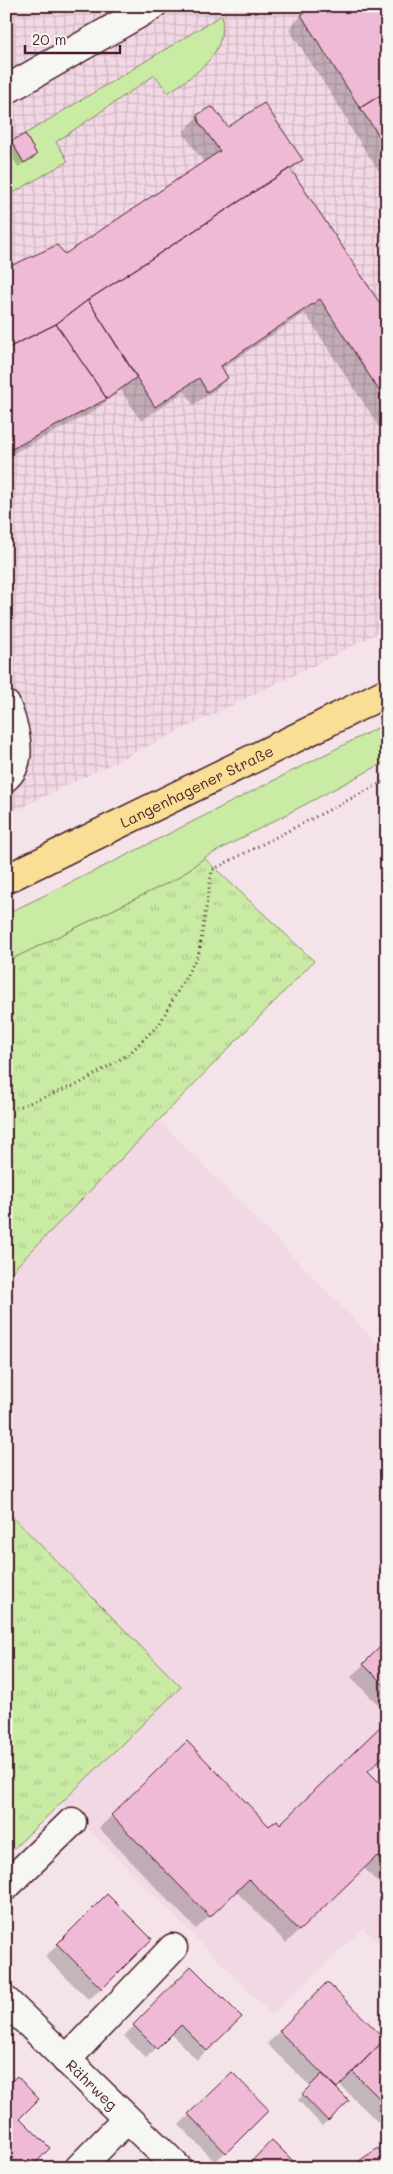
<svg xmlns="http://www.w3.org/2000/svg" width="393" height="2174" viewBox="0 0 393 2174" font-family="Mali,sans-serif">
	<defs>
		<pattern id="industrial-grid" width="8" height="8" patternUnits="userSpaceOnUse" patternTransform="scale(1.25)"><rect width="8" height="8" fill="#f2d7e4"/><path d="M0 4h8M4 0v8" fill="none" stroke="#d1b8c4"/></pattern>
		<pattern id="park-tufts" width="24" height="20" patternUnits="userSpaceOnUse" patternTransform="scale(1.25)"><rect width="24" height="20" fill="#c9eba4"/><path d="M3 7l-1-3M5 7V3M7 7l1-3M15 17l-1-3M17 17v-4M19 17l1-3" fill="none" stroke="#aec98d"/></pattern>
	</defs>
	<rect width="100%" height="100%" fill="#f4e4ea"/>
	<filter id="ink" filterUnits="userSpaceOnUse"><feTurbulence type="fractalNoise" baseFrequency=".02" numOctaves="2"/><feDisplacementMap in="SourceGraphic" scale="10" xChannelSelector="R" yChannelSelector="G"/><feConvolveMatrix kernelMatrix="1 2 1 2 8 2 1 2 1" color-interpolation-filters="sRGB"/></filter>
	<g filter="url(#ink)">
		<path fill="#f2d7e4" d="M159,1120l228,233v599l-24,-24 -91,87 -210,-213 119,-115 -175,-177v-233z"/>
		<path fill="url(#industrial-grid)" d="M6,6h381v622l-62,32 -319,155z"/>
		<path fill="#c9eba4" stroke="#8a8568" d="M222,15c5,40 -25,58 -54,78l-13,-18 -99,67 12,19 -62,36v-53l5,-3 13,22 13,-8 -12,-21z
			M387,723v38l-183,97 -26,20 -172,84v-48l115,-56z"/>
		<path fill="url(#park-tufts)" stroke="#8a8568" d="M204,858l110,103 -308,316v-315l172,-84z
			M6,1510l175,177 -175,169z"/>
		<path fill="#0003" d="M316,6h71v177l-40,-60 2,-1 -60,-93 12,-13z
			M198,116l104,44 -12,11 97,145v123l-82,-126 -84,56 6,9 -14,14 -20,13 -8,-14 -44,30 -20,-31 -30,23 -85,44v-187l59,-14 139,-93 -19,-27 -1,-5z
			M12,142l24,13 -18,12 -11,-19z
			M387,1641v73l-36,-37z
			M187,1743l82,85 11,-2 87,-55 20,21v100l-23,-24 -78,75 -50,-52 -40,38 -97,-101z
			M107,1896l44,43 -62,61 -44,-43z
			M191,1968l49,49 -43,43 -26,-26 -25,24 -22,-22z
			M327,1984l60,59v88l-48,-47 -4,4 13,13 -26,25 -24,-26 13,-13 -44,-43z
			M232,2073l36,37 -53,52 -36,-37z
			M360,2162l27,4 -2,2h-30z"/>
		<path fill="#eebad6" stroke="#4a1f2b" d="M314,6h73v85l-27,17 -59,-93z
			M387,91v56l-27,-39z
			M264,103l39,57 -215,140 -32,24 -50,25v-81l51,-23 8,9 155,-103 -21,-29 -2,-7 13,-8 4,1 14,19z
			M25,134l12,21 -13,8 -13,-22z
			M290,168l97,146v89l-67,-104 -99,67 7,12 -21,14 -8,-14 -44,29 -67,-107z
			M88,300l49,77 -30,22 -51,-75z
			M56,324l51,75 -101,53v-103z
			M387,1640v48l-24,-24z
			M387,1720v33l-19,18 19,19v76l-10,-10 -78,75 -50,-52 -39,38 -99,-102 76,-74 82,85 8,-6 3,4z
			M107,1894l45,45 -50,50 -45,-45z
			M191,1966l51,51 -35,34 -26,-26 -24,24 -24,-24z
			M327,1982l58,57 -48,49 -58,-57z
			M385,2039l2,2v65l-34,-34z
			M232,2072l37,38 -43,43 -38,-39z
			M322,2074l27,27 -21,20 -26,-27z
			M17,2076l22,23 -19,19 30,30 -19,20h-25v-82z
			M272,2140l28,28h-55z
			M378,2148l9,15v4l-23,1 -5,-7z"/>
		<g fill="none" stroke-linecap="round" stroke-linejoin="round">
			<defs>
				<g id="minor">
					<path d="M6,90l146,-84"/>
					<path d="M6,705c8,20 19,55 0,72"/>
					<path d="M6,1886l66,-64"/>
					<path id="s1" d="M6,2001l172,167"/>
					<path d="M66,2060l107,-112"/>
					<path d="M79,2168l48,-49"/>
				</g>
				<g id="major">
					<path id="s2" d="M6,879l312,-152 69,-35"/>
				</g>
			</defs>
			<use href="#minor" stroke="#4a1f2b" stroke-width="31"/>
			<use href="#major" stroke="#4a1f2b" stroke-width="31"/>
			<path stroke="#4a1f2b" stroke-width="3" stroke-dasharray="1 4" stroke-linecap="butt" d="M6,1110l10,-2 63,-24 50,-30 31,-31 39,-70 13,-83 175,-90"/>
			<use href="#minor" stroke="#f6f6f2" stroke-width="28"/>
			<use href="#major" stroke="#f9df96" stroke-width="28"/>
		</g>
	</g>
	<g text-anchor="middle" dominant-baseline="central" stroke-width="4" stroke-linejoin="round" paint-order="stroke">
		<g font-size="15" fill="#4a1f2b" stroke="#f6f6f2">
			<text stroke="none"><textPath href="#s2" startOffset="212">Langenhagener Straße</textPath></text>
			<text stroke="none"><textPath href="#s1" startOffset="120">Rährweg</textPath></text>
		</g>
	</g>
	<rect width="393" height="2174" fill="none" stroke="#f6f6f2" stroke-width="25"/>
	<rect x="12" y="12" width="368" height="2149" fill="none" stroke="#4a1f2b" stroke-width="2" filter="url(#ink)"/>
	<path d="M25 45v8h95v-8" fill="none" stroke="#4a1f2b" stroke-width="2.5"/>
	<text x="32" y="45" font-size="15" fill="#4a1f2b" stroke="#f6f6f2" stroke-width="4" paint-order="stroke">20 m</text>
</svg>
